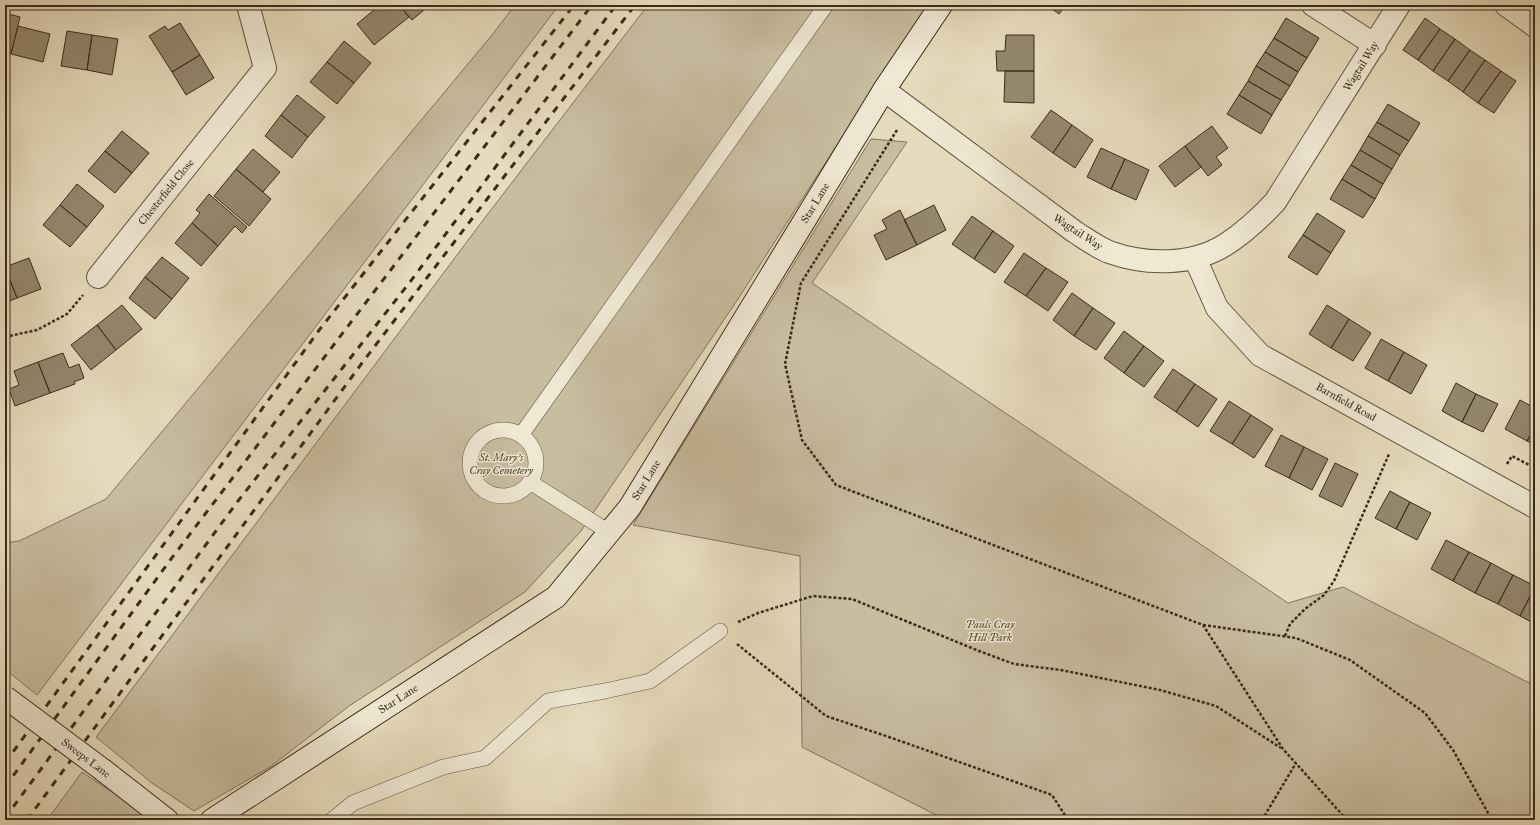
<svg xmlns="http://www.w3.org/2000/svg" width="1540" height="825" viewBox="0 0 1540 825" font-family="'IM FELL Great Primer',serif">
	<rect width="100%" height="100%" fill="#e6dbbc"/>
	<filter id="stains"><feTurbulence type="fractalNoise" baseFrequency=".005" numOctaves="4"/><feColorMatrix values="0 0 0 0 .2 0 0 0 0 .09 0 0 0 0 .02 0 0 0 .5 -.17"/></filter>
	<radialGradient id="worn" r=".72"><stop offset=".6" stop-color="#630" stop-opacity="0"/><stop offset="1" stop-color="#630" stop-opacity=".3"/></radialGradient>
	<path fill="#c9bda0" stroke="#82745d" d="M515,5h44l-522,690 -32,-26v-126l14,-2 87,-42 386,-464z
		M648,5h281l-44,65 -147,229 -157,232 -56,61 -176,114 -79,61 -76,44 -42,-28 -56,-46 388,-518z
		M871,139l36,3 -95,141 476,320 55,-16 192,99v134h-589l-144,-73 -2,-191 -167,-31z
		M82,772l72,48h-107z"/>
	<path fill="#94876e" stroke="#3b2c1a" d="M380,5h19l10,12 -35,28 -17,-21z
		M399,5h31l-18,15z
		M1047,5h19l-7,9z
		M5,13l15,4 -9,37 -6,-2z
		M1286,18l33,20 -12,20 -33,-20z
		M1425,18l15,11 -22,31 -15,-10z
		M180,23l20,32 -28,17 -23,-36 16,-10 3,4z
		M18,26l32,8 -7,28 -32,-8z
		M1440,29l15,10 -22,32 -15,-11z
		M67,31l25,4 -5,35 -26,-4z
		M92,35l26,4 -6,36 -25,-5z
		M1006,35h28v36h-37l-1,-20h9z
		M1274,38l33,20 -9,14 -33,-20z
		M1455,39l15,11 -22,31 -15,-10z
		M344,41l27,22 -17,20 -27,-21z
		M1470,50l15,10 -22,32 -15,-11z
		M1265,52l33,20 -8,14 -34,-20z
		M200,55l14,23 -28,17 -14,-23z
		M1485,60l16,11 -23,32 -15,-11z
		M327,62l27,21 -17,21 -27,-22z
		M1256,66l34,20 -9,14 -33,-19z
		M1005,71h29v32l-30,-1z
		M1501,71l15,10 -22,32 -16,-10z
		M1248,81l33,19 -9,15 -33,-20z
		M297,95l28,22 -17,20 -27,-22z
		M1239,95l33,20 -11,19 -34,-20z
		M1388,104l32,19 -11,18 -32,-19z
		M1051,110l21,15 -19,28 -22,-16z
		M281,115l27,22 -16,21 -27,-22z
		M1377,122l32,19 -9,14 -32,-19z
		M1072,125l21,15 -18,28 -22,-15z
		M1212,126l16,22 -12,9 6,8 -14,11 -23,-30z
		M122,131l27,22 -17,20 -27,-22z
		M1368,136l32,19 -8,14 -32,-19z
		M1185,146l16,21 -26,20 -16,-21z
		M1101,148l24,11 -14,30 -24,-12z
		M253,149l27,23 -17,20 -27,-23z
		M1360,150l32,19 -9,15 -32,-19z
		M105,151l27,22 -17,20 -27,-22z
		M1125,159l24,11 -13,30 -25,-11z
		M1351,165l32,19 -8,15 -33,-20z
		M236,169l35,30 -22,27 -35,-30z
		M1342,179l33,20 -12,19 -33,-19z
		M77,184l27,22 -17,21 -27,-22z
		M209,194l38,33 -5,6 -7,-7 -17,20 -26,-23 8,-10 -4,-3z
		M60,205l27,22 -17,20 -27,-22z
		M934,205l12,25 -29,15 -13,-25z
		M900,210l17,35 -31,15 -12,-25 13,-6 -5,-9z
		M1317,213l28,18 -14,22 -28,-18z
		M972,216l21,15 -19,28 -22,-15z
		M192,223l26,23 -17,20 -26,-23z
		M993,231l21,15 -19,27 -21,-14z
		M1303,235l28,18 -14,22 -29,-18z
		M1024,253l22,15 -20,28 -22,-14z
		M162,257l27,21 -17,21 -27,-22z
		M29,258l12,31 -24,9 -12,-31z
		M5,267l12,31 -12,5z
		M1046,268l22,14 -20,29 -22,-15z
		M145,277l27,22 -17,20 -26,-21z
		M1072,293l21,15 -19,28 -21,-16z
		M122,305l20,24 -26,21 -19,-25z
		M1327,305l22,14 -18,29 -22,-14z
		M1093,308l22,15 -19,27 -22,-14z
		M1349,319l22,14 -18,28 -22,-13z
		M97,325l19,25 -25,20 -20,-25z
		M1124,331l20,15 -20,27 -20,-15z
		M1381,339l23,13 -16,29 -23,-13z
		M1144,346l20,15 -20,26 -20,-14z
		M1404,352l23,13 -16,29 -23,-13z
		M63,353l6,15 10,-4 5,14 -10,4 1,2 -25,9 -12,-31z
		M38,362l12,31 -35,13 -6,-17 10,-4 -5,-14z
		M1173,369l22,15 -19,28 -22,-15z
		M1456,383l20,11 -14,28 -20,-11z
		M1195,384l22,15 -19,28 -22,-15z
		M1476,394l22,10 -15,28 -21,-10z
		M1520,400l15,8v19l-8,14 -22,-12z
		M1229,401l22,14 -19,29 -22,-13z
		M1251,415l22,14 -19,29 -22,-14z
		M1535,427v18l-8,-4z
		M1281,435l23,12 -15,31 -24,-12z
		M1304,447l24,12 -16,31 -23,-12z
		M1335,463l23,11 -16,33 -23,-11z
		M1390,491l20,11 -14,27 -21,-11z
		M1410,502l21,11 -14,27 -21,-11z
		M1446,540l23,12 -16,29 -22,-12z
		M1469,552l22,11 -16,30 -22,-12z
		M1491,563l22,12 -15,29 -23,-11z
		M1513,575l22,11 -15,30 -22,-12z
		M1535,587v37l-15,-8z"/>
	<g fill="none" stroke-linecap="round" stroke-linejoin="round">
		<defs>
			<path id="lane" d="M470 463a33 33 0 1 1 66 0a33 33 0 1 1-66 0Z
				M521,435l305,-430
				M530,482l79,50
				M332,820l21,-17 90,-36 42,-9 63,-57 57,-10 45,-10 70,-50"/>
			<path id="street" d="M1313,5l62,40
				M1506,5l29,21
				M884,90l191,142c11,7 22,15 34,20 36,13 82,14 116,-7 19,-12 35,-27 50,-43l124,-197
				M1195,258l22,50 43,47 275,152
				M98,277l167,-209 -17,-63"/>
			<path id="secondary" d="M103,770l64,50
				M212,820l344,-223 74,-90 254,-417 57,-85"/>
		</defs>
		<use href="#lane" stroke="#665842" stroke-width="16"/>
		<use href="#street" stroke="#665842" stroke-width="24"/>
		<use href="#secondary" stroke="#3b2c1a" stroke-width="24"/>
		<path stroke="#3b2c1a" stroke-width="2.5" stroke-dasharray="3 2" stroke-linecap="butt" d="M897,130l-96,153 -16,81 17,76 34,45 367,140 80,124 64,71
			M5,337l32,-7 30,-16 16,-19
			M1507,464l5,-8 23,12
			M738,622l20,-9 55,-17 39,3 127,52 35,13 47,6 99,20 56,16 65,42
			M1203,625l93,13 54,22 75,53 28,37 39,70
			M1285,636l5,-12 15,-15 19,-14 10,-14 55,-127
			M737,644l89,72 63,21 163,58 16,25
			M1262,820l34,-57"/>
		<use href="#lane" stroke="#efe8d3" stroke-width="15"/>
		<use href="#street" stroke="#efe8d3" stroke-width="22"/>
		<use href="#secondary" stroke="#efe8d3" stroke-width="22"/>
		<path stroke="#3b2c1a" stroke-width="3" stroke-dasharray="7 7" stroke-linecap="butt" d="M5,763l315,-434 254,-324
			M5,787l166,-228 421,-554
			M5,818l233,-317 172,-219 206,-277
			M27,820l335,-457 273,-358"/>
		<defs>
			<path id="secondary-bridge" d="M5,697l98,73"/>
		</defs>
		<use href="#secondary-bridge" stroke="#3b2c1a" stroke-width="24" stroke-linecap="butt"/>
		<use href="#secondary-bridge" stroke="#efe8d3" stroke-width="22"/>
	</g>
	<g text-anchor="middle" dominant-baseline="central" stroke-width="3" stroke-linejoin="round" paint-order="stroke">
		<g font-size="11" fill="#3b2c1a" stroke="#efe8d3">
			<text transform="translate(1361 66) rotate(-58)">Wagtail Way</text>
			<text transform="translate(166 192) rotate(-51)">Chesterfield Close</text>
			<text transform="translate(815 203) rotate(-59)">Star Lane</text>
			<text transform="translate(1078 232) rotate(33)">Wagtail Way</text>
			<text transform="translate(1346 402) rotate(29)">Barnfield Road</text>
			<text transform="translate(646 480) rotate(-59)">Star Lane</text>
			<text transform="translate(398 699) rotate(-33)">Star Lane</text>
			<text transform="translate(86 758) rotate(37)">Sweeps Lane</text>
		</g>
		<g font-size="11" font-style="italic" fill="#574935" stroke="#efe8d3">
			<text x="501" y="457">St. Mary's<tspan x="501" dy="13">Cray Cemetery</tspan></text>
			<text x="990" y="624">Pauls Cray<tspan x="990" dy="13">Hill Park</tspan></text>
		</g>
	</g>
	<rect width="1540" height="825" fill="none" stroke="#e6dbbc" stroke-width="20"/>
	<rect x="6" y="6" width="1528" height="813" fill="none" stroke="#3b2c1a" stroke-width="2"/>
	<rect x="10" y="10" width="1520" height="805" fill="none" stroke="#3b2c1a"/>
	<rect width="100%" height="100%" filter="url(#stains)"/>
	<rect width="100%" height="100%" fill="url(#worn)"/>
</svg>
